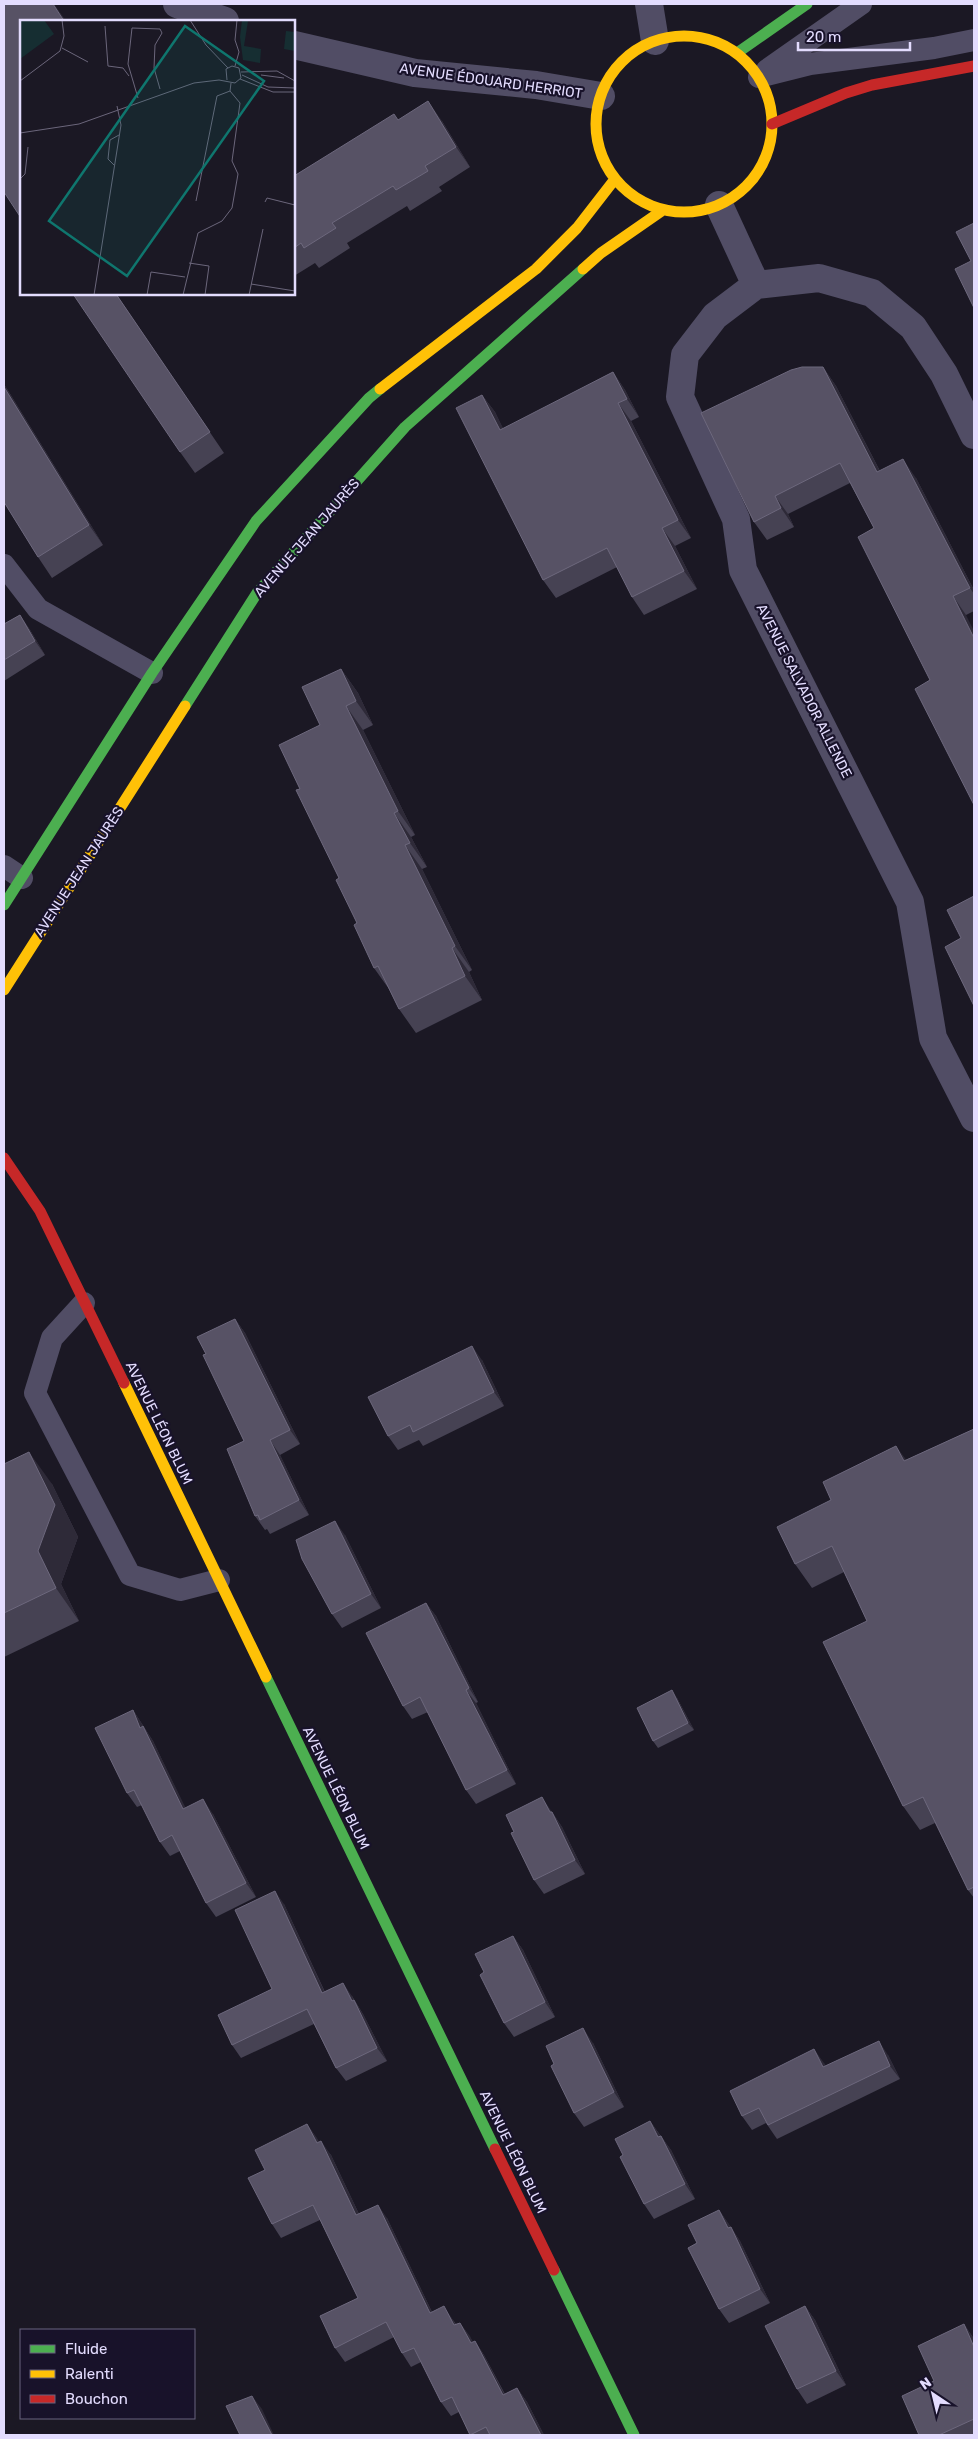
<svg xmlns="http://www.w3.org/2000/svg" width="978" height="2439" viewBox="0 0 978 2439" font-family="Rubik,sans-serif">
	<rect width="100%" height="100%" fill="#1b1824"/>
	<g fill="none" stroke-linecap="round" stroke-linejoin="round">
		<path stroke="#514d65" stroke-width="22" d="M767,70l94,-66
			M759,77l51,-13 124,-16 40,-8
			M4,565l34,44 114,64
			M4,866l18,12
			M84,1303l-32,35 -17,55 95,182 50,15 39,-10"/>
		<path stroke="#514d65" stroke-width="28" d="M177,4l48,17
			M649,4l6,37
			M294,45l121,28 121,12 65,11
			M719,205l37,80 63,-7 53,15 41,34 31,47 30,61
			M756,285l-41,31 -30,39 -5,42 56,122 7,51 167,332 23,136 41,80"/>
		<path stroke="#4caf50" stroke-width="11" d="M737,53l70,-49
			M185,706l72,-113 148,-166 178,-158
			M4,905l148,-232 104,-152 113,-123 11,-9
			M266,1677l229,472
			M554,2270l80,165"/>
		<path stroke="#ffc107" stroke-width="11" d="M596 124a88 88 0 1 1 176 0a88 88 0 1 1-176 0Z
			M583,269l18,-16 62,-43
			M380,389l156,-120 41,-41 38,-49
			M4,990l181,-284
			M124,1383l142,294"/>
		<path stroke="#c62828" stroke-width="11" d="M772,124l74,-31 26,-8 102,-19
			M4,1158l36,53 84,172
			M495,2149l59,121"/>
	</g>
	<path fill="#464253" d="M398,120l44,1 28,46 -31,20 3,4 -32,20 -3,-5 -60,37 3,5 -31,20 -4,-5 -21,13v-100z
		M116,294l108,159 -29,20 -15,-21z
		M823,367l13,19 44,85 36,7 58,112v21l-8,4 -36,65 -56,-152 -24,-45 -62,31 6,13 -27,13 -13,-18z
		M613,372l12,18 14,27 -8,4 60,117 -16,8 22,43 -53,26 -12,-18 -15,-30 -61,31 -13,-18 -61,-185 13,17 8,17z
		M4,384l99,161 -51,33 -14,-21 -34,-55z
		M20,615l10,15 15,25 -41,26v-57z
		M341,669l17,24 15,32 -10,5 52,105 -4,2 16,30 -5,2 50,101 -3,2 13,28 -66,33 -17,-24 -10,-20 -15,-21 -35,-90 -39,-89 20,-64z
		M235,1319l10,14 55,111 -20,11 29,60 -39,19 -3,-5 -2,1 -10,-14 -11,-75 -38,-87z
		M482,1360l22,46 -81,40 -4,-6 -21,10 -10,-14z
		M974,1429v469l-6,-8 -33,-67 -15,7 -17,-24 -36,-185 -23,-49 -32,16 -17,-24 36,-64 75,-40z
		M4,1464l48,20 26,53 -17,47 18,37 -75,36z
		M345,1535l36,73 -39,20 -10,-14z
		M426,1603l10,13 42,86 -2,1 40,81 -40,20 -10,-14 -38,-78 -16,7 -9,-13z
		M677,1698l17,32 -36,18 -5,-7z
		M133,1710l20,31 32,67 28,6 43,83 -40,20 -10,-14 -26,-52 -10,5 -10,-14 -18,-37 -5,2 -10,-14z
		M552,1812l10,15 23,47 -41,20 -10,-14z
		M284,1904l41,88 27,4 11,18 24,47 -41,20 -10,-13 -22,-44 -73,34 -9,-13 40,-56z
		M513,1936l10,14 32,67 -41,20 -10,-14 -20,-51z
		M593,2043l31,64 -40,20 -10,-14 -20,-49z
		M888,2055l12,24 -123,60 -11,-16 -14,7 -10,-14 82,-53 1,3z
		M650,2121l21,29 24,49 -41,20 -10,-15 -21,-49z
		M307,2124l12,18 12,13 28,59 28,4 45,94 21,8 3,4 4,-1 13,19 2,-1 9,14 21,39 12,-6 10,14 17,33h-74l-11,-23 -8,4 -10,-14 -20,-40 -10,5 -9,-14 -8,-16 -49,25 -10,-14 23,-50 -38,-78 -39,18 -9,-14 -7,-54z
		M719,2210l21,31 30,62 -41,20 -10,-14 -22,-66z
		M805,2306l10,14 31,65 -39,19 -10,-15z
		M964,2324l10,15v96h-55l15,-54z"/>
	<path fill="#2e2a38" d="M53,4h1l12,17h-2z
		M428,101l14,20 28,46 -14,-20z
		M823,367l13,19 54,105 -13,-19z
		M613,372l12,18 14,27 -12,-18z
		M4,384l99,161 -14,-20 -85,-138z
		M482,395l13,17 18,36 -13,-18z
		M618,403l13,18 60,117 -13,-18z
		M903,459l13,19 58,112v4l-4,-6z
		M775,496l13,18 6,13 -13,-19z
		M662,528l13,18 22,43 -13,-18z
		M953,596l13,19 8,16v7z
		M20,615l10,15 15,25 -10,-14z
		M341,669l17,24 15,32 -17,-24z
		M346,706l17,24 52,105 -17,-24z
		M394,813l17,24 16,30 -17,-24z
		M405,845l17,24 50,101 -17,-24z
		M452,948l17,24 13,28 -17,-24z
		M235,1319l10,14 55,111 -10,-14z
		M472,1346l10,14 22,46 -10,-14z
		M270,1440l10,15 29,60 -10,-15z
		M896,1446l17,23 -9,-8z
		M29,1452l23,32 26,53 -17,47 18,37 -23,-33 -18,-37z
		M335,1521l10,14 36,73 -10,-14z
		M426,1603l10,13 42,86 -9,-14z
		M466,1690l10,13 40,81 -9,-14z
		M672,1690l5,8 17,32 -6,-7z
		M133,1710l20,31 40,82 -10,-14 -43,-81z
		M542,1797l20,30 23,47 -10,-14z
		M203,1799l10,15 43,83 -10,-14z
		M275,1891l9,13 47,102 -9,-13z
		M513,1936l10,14 32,67 -10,-15z
		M343,1983l9,13 9,19 -9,-14z
		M354,2000l9,14 24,47 -10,-13z
		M583,2028l10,15 31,64 -10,-15z
		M879,2041l9,14 12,24 -10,-13z
		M814,2049l10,14 9,18 -10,-14z
		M650,2121l10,14 8,17 -10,-15z
		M307,2124l10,14 9,19 -9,-14z
		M661,2136l10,14 24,49 -10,-15z
		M321,2141l10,14 35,74 -10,-14z
		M378,2205l9,13 52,109 -9,-14z
		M719,2210l10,14 8,18 -9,-14z
		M731,2227l9,14 30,62 -10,-14z
		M444,2306l9,14 10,19 -9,-14z
		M805,2306l10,14 31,65 -10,-14z
		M460,2323l10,13 10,21 -9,-14z
		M964,2324l10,15v8z
		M475,2341l9,14 28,54 -9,-14z
		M517,2388l10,14 17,33h-3z
		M252,2396l10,13 12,26h-2z"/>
	<path fill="#575265" stroke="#6d687d" d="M4,4h49l11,17h-43v197l-17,-26z
		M428,101l28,46 -31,19 3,5 -32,19 -3,-4 -61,37 4,5 -32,20 -3,-5 -7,5v-72l100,-62 4,6z
		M974,223v85l-19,-39 16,-8 -15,-29z
		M73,294h43l94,138 -30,20z
		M802,367h21l54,105 26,-13 67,129 -17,8 21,42v167l-59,-116 15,-9 -72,-143 16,-9 -34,-65 -65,33 6,12 -27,14 -53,-109 90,-43z
		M613,372l14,27 -9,4 60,117 -16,8 22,43 -52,26 -25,-49 -64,32 -87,-172 26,-13 18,35z
		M4,387l85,138 -51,32 -34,-55z
		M20,615l15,26 -31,19v-36z
		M341,669l15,32 -10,5 52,105 -4,2 16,30 -5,2 50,101 -3,2 13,28 -66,33 -21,-43 -4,2 -20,-43 3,-2 -21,-43 3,-2 -43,-88 4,-1 -21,-44 41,-20 -18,-38z
		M974,896v110l-29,-59 16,-9 -14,-28z
		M235,1319l55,111 -20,10 29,60 -39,20 -2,-5 -3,1 -28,-67 17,-8 -41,-86 3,-1 -9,-17z
		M472,1346l22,46 -81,40 -3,-7 -22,11 -20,-39z
		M974,1429v458l-6,3 -45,-93 -20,9 -80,-164 44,-21 -35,-75 -37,18 -18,-37 54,-27 -8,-18 73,-36 8,15z
		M29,1452l26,53 -17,46 18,37 -52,25v-149z
		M335,1521l36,73 -39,20 -30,-55 -6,-19z
		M426,1603l43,85 -3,2 41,80 -41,20 -46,-93 -17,9 -37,-73z
		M672,1690l16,33 -35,18 -16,-33z
		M133,1710l7,18 3,-2 40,83 20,-10 43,84 -40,20 -34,-68 -12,7 -26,-52 -7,3 -32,-65z
		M542,1797l8,15h2l23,48 -41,20 -23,-47 3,-1 -8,-17z
		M275,1891l47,102 21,-10 9,18 2,-1 23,48 -41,20 -29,-59 -75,36 -14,-30 54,-26 -37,-79z
		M513,1936l32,66 -41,21 -24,-48 4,-3 -9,-18z
		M583,2028l31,64 -40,21 -23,-47 3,-2 -8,-18z
		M879,2041l11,25 -122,59 -9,-17 -17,8 -12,-25 84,-42 9,18z
		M650,2121l8,16 3,-1 24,48 -41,20 -24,-47 3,-2 -8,-16z
		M307,2124l10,19 4,-2 35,74 22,-10 52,108 14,-7 10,19 6,-2 11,20 4,-2 28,54 14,-7 24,47h-51l-4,-8 -16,8 -18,-38 -11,5 -27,-54 -12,5 -16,-31 -51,26 -15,-32 38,-18 -45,-93 -41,19 -24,-46 17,-8 -10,-20z
		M719,2210l9,18 3,-1 29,62 -41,20 -31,-61 9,-5 -9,-18z
		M805,2306l31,65 -39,18 -32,-63z
		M964,2324l10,23v72l-35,16h-20l-17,-39 32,-15 -16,-35z
		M252,2396l20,39h-32l-14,-29z"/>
	<g text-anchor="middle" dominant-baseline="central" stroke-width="4.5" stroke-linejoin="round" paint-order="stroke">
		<g font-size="14" fill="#e3dcfe" stroke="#18122a">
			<text transform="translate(491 81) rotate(8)">AVENUE ÉDOUARD HERRIOT</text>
			<text transform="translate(307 538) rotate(-49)">AVENUE JEAN JAURÈS</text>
			<text transform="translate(804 691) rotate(63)">AVENUE SALVADOR ALLENDE</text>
			<text transform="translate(79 872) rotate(-57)">AVENUE JEAN JAURÈS</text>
			<text transform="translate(159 1423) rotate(64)">AVENUE LÉON BLUM</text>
			<text transform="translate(336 1788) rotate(64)">AVENUE LÉON BLUM</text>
			<text transform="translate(513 2152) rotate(64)">AVENUE LÉON BLUM</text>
		</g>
	</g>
	<g transform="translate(20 20)">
		<rect width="275" height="275" fill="#1b1824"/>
		<path d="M0,0h24l10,14 -34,25zM222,0h11l-5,1 -4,25 17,3 -1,14 -17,-3 -3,-23zM266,11l9,1v19l-11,-2z" fill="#162e32"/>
		<path fill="none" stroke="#6b667b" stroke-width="1" d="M170,0l16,25 22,23M85,6l3,40 15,2 6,8M42,28l26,14M215,46l4,-14 -4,-12 2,-20M221,52l36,-1 18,10M222,55l26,12 27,1M241,55l23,3M220,59l33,13h22M0,61l40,-30 4,-15 -2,-16M118,78l-10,-34 4,-36 28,1 2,4 -7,12 -1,23 6,21M0,113l59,-9 115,-41 25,-3 16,3 6,-5 -2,-10 -7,-2 -6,3 1,11M94,145l-6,-6 2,-19 9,-5M0,159l5,-5 3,-27M176,181l21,-105 13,-5M245,182l2,-4 28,7M169,243l20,3 -4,29M231,264l44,7M74,275l27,-170 -4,-19M127,275l4,-23 34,5M163,275l15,-62 24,-12 10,-13 6,-34 -6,-13 8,-58 -10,-12 1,-8M229,275l14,-66"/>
		<path fill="#0f766e" fill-opacity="0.15" stroke="#0f766e" stroke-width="2.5" d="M165,6l79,55 -137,195 -78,-55z"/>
		<rect width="275" height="275" fill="none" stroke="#e3dcfe" stroke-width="2.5"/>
	</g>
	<rect width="978" height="2439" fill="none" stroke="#e3dcfe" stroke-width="10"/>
	<rect x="20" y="2329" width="175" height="90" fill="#18122a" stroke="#69637f"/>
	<rect x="30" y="2345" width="25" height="8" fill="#4caf50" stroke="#69637f"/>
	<text x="65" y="2354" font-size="15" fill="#e3dcfe">Fluide</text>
	<rect x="30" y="2370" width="25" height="8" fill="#ffc107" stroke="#69637f"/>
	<text x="65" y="2379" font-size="15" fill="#e3dcfe">Ralenti</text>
	<rect x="30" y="2395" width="25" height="8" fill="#c62828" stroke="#69637f"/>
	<text x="65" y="2404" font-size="15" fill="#e3dcfe">Bouchon</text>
	<g transform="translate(933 2394) rotate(325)" stroke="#18122a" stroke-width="4" paint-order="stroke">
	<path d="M0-4L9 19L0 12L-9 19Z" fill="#e3dcfe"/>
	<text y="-8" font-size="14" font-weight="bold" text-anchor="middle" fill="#e3dcfe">N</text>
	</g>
	<path d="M798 42v8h112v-8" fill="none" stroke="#e3dcfe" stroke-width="2.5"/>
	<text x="806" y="42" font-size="15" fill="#e3dcfe" stroke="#18122a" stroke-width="4" paint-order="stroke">20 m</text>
</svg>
